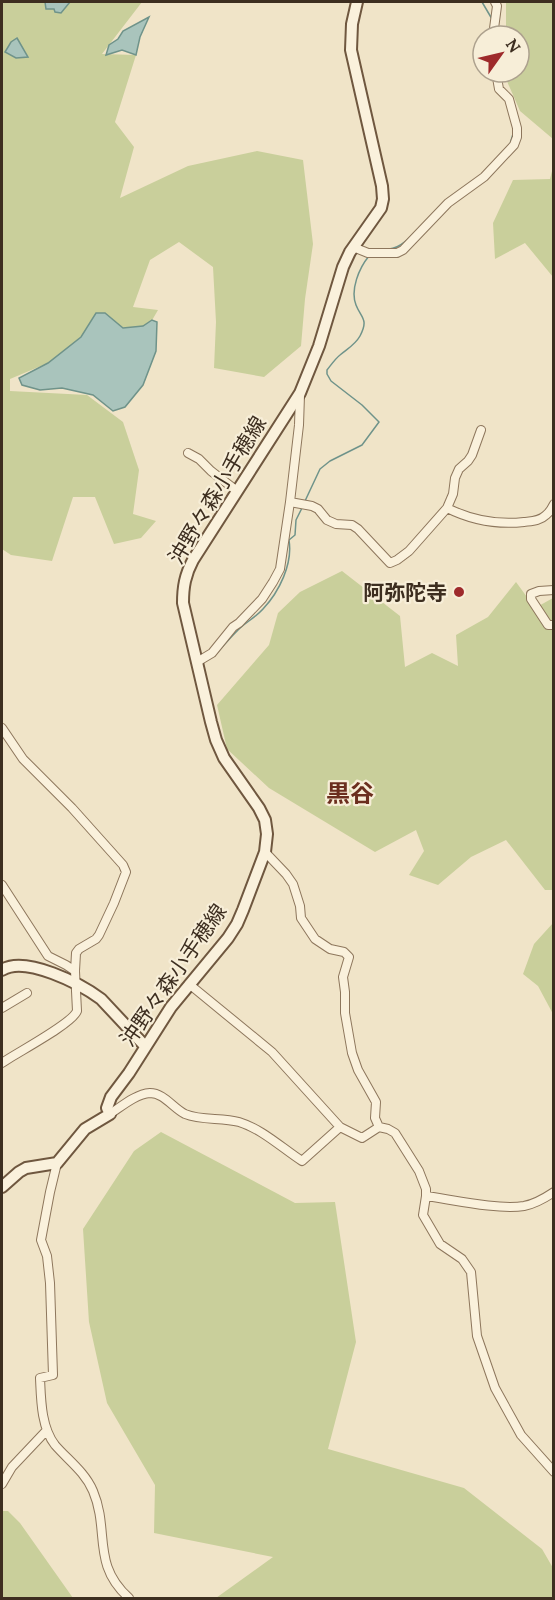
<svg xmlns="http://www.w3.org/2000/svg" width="555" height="1600" viewBox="0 0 555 1600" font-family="Lora,'Noto Sans JP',serif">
	<rect width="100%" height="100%" fill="#f0e4c8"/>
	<path fill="#c9cf9b" d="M2,2h140l-40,52 34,1 -21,67 19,25 -14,51 68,-32 69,-15 46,9 10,84 -8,55 -4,47 -37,31 -50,-9 2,-46 -3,-55 -34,-25 -29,18 -17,47 25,3 -11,19 -71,15 -28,19 -38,16v12l77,4 36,27 16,48 -6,44 23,7 -15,17 -27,6 -19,-47h-22l-21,64 -41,-6 -9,-6z
		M506,2h47v137l-33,-28 -14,-32v-7h13v-36h-13z
		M553,167l1,110h-1l-28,-34 -30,16 -2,-36 20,-43 37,-1z
		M342,571l58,45 5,51 27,-14 26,13 -2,-31 32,-18 28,-35 19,26 18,-10v292h-8l-39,-50 -35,17 -33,28 -29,-10 15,-24 -8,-21 -41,22 -106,-64 -42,-39 -10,-44 52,-60 9,-32 22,-21z
		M553,923v91l-15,-28 -15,-12 11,-30z
		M161,1132l134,71 40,-1 21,140 -28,107 136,39 78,61 11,19v30h-337l57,-41 -119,-24 1,-48 -48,-82 -18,-81 -6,-93 51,-78z
		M2,1511h6l12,12 53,75h-71z"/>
	<path fill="#a9c4bc" stroke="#6f938a" stroke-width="1.5" d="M45,2h25l-9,11 -6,-1 -1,-3h-8z
		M149,17l-9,20 -4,18 -14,-5 -16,5 3,-10 9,-6 5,-8z
		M17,38l11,19 -12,1 -11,-6 6,-10z
		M96,313h9l18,15 20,-2 9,-6 5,2 -1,29 -13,34 -18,22 -12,4 -20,-16 -31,-7 -22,2 -18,-5 -3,-7 29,-15 33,-26z"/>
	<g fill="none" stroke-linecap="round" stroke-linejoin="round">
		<path stroke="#6f938a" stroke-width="1.5" d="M482,2l10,17
			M497,29l2,5v2
			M510,144l3,-10
			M389,249c16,-1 29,-22 42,-33
			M305,501l15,-32 10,-8 32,-16 17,-23 -17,-17 -31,-24 -4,-7v-4c4,-5 8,-11 13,-15 7,-6 15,-10 20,-19 9,-17 1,-18 -4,-31 -6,-15 3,-37 13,-49
			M216,654c7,-8 14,-16 22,-24 8,-8 18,-13 25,-21 16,-17 30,-45 26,-69l6,-5 1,-15 6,-12"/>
		<defs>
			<path id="street" d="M493,36l4,-30 -2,-4
				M353,247l15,6h29l6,-3 45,-47 36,-26 30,-32 3,-8v-9l-8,-29 -10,-10 -3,-17
				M188,453l11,6 12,12 26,20
				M290,502l22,4 6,3 9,11 9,4 16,1 6,4 32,34 7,-3 12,-9 38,-43 6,-14 2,-16 4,-9 9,-8 4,-6 9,-25
				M447,508c24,12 50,17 77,14 8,-1 16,-1 22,-7 4,-3 6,-7 8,-11
				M554,590l-15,1 -8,3v5l17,26h6
				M197,662l15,-9 21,-26 6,-4 23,-24 11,-17 7,-13 10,-67 9,-77 1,-30
				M2,728l21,31 49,49 51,57 3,7 -12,31 -15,32 -3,4 -17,10 -3,4 -1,18 2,40c-5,13 -61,42 -75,52
				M265,852l21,22 7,10 7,22 1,12 14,21 15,10 14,3 5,5 -6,20 2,15v21l7,40 6,17 18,32 -1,16 4,9
				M2,885l46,71 18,9 9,6
				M189,984l83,68 68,75 22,11 17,-11 9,2 7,4 24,38 7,18v7l-3,19 17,29 22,15 9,13 6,64 18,52 26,47 33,37
				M2,1008l25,-15
				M110,1114c12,-8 26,-20 40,-21 14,0 23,15 35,21 17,7 37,3 54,8 23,7 43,26 63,39l38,-34
				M57,1163l-7,29 -9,48 6,16 3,27 3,92 -13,3c1,21 1,49 15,67 13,15 30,27 38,46 17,40 -2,73 36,107
				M426,1196c28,4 72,14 98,10 11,-2 21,-8 30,-14
				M2,1484l10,-17 35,-37"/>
			<path id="secondary" d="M2,970c23,-15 79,14 99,29l44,47
				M2,1187l17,-15 7,-4 31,-5 28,-34 25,-15 -3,-6 4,-11 18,-24 42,-66 57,-69 9,-14 6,-14 22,-58 2,-18 -2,-14 -6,-12 -35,-50 -8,-18 -5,-18 -28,-119c0,-16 2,-28 10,-43l107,-167 19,-47 24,-79 7,-15 31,-44 2,-9 -1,-13 -31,-136 1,-26 5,-22"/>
		</defs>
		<use href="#street" stroke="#8d765c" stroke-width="10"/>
		<use href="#secondary" stroke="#6f573f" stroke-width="14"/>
		<use href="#street" stroke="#faf1dc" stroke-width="8"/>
		<use href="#secondary" stroke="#faf1dc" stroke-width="10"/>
	</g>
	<circle fill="#9e2a2b" stroke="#f7eed8" stroke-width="2" cx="459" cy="592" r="6"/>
	<g text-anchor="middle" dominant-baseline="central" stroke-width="4.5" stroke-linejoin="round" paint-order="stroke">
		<g font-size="21" fill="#3d2e20" stroke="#f7eed8">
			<text transform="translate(217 490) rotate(-59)">沖野々森小手穂線</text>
			<text transform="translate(173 975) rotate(-55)">沖野々森小手穂線</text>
		</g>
		<g font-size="21" font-weight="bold" fill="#3d2e20" stroke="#f7eed8" text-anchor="end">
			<text x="447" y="592">阿弥陀寺</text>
		</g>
		<g font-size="24" font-weight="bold" fill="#6b2e1e" stroke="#f7eed8">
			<text x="350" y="793">黒谷</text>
		</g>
	</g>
	<rect width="555" height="1600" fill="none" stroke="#3d2e20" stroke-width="6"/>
	<g transform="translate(501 54) rotate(56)"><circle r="28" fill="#f7eed8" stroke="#ada18e" stroke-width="1.5"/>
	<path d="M0-4.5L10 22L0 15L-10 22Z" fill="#9e2a2b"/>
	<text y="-9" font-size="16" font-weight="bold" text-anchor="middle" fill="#3d2e20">N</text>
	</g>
</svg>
